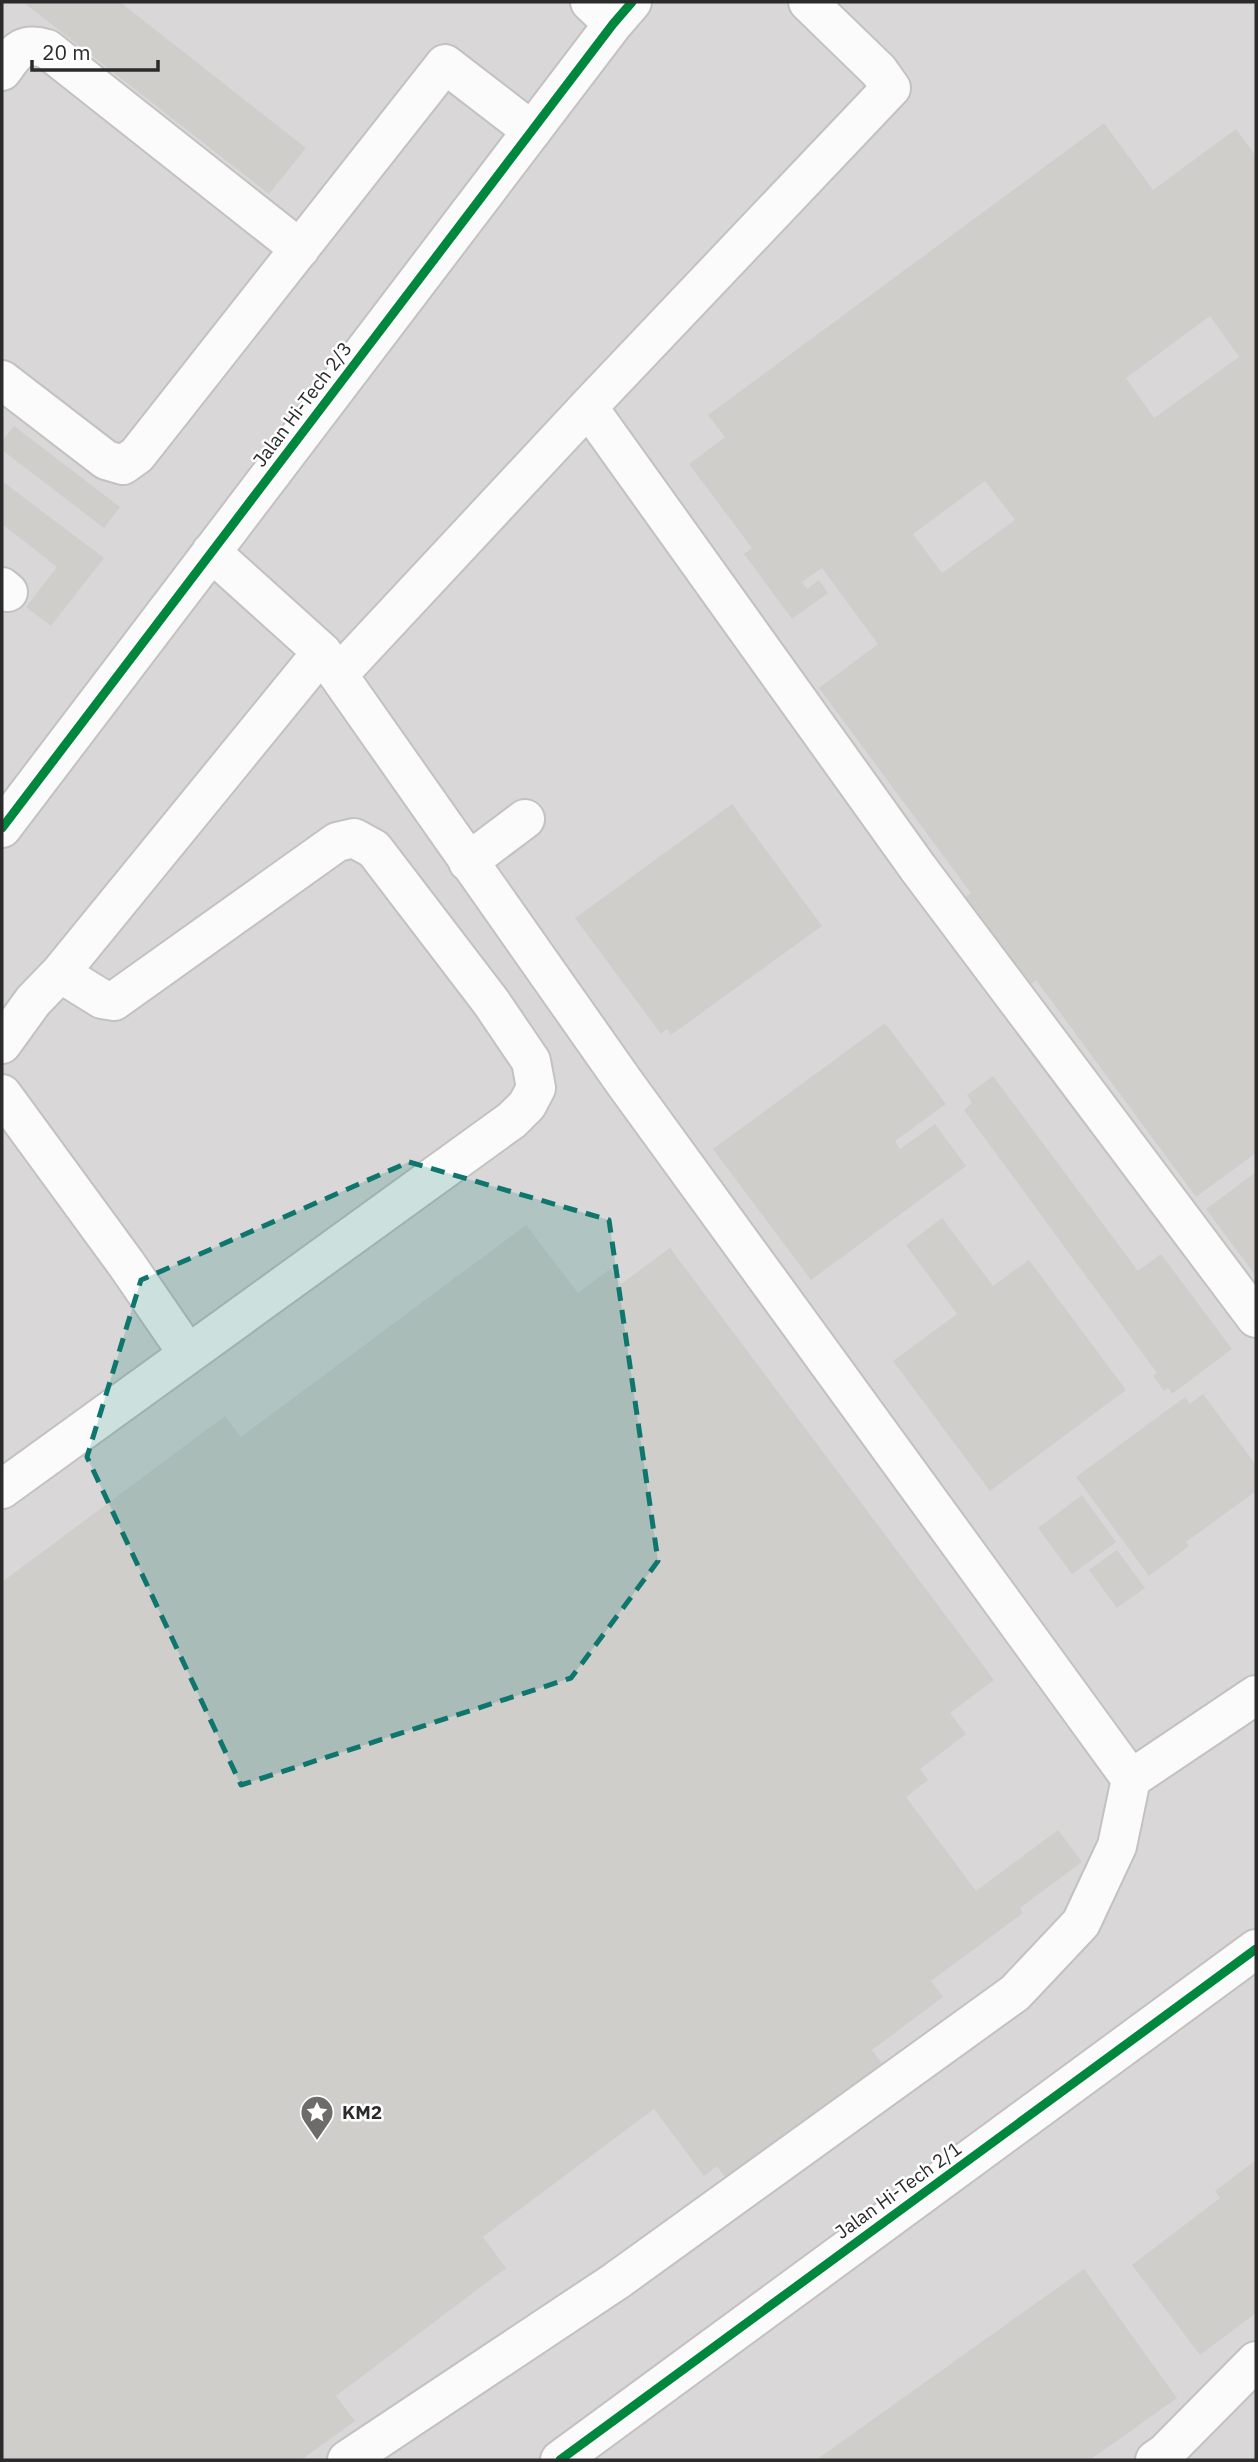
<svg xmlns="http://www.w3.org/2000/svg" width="1258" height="2462" viewBox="0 0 1258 2462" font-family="'IBM Plex Sans',sans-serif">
	<rect width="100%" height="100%" fill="#e8e6e2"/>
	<path fill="#d9d7d8" d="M2,2h1254v2458h-1254z"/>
	<path fill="#d0cecb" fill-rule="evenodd" d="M23,2h97l186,146 -37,46z
		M1104,123l49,67 83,-61 20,27v997l-60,44 -160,-217 -13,10 -65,-87 13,-10 -152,-205 59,-44 -56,-76 -20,14 5,7 12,-9 9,13 -36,26 -48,-65 8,-6 -63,-84 36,-27 -17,-22zM1210,316l29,41 -85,61 -28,-40zM985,481l30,39 -73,53 -29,-39z
		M14,426l106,81 -16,21 -102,-78v-9z
		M2,481l102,77 -53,68 -25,-19 31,-40 -55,-43z
		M732,804l90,122 -151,109 -4,-6 -6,5 -86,-116z
		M885,1023l61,81 -51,37 5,8 35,-25 31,42 -155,114 -98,-131z
		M993,1076l145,195 23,-17 71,95 -60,45 -4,-6 -4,3 -11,-15 4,-3 -193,-263 8,-7 -5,-8z
		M1256,1172v104l-50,-67z
		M942,1218l51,68 36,-26 97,130 -136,101 -97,-130 64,-47 -51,-69z
		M526,1225l52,68 32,-24 11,15 49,-36 324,432 -44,33 16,21 -46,35 8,11 -22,17 70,94 82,-61 24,32 -62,46 3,5 -92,68 12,16 -71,53 14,19 -156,115 -13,-18 -13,10 -50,-67 -171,128 23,31 -170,128 19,25 -54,39h-299v-878l223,-166 16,21z
		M1203,1394l53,71v26l-70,51 3,4 -40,30 -73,-99 109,-80 5,7z
		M1082,1495l34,47 -44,32 -34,-46z
		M1117,1550l28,38 -28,20 -28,-38z
		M1256,2160v153l-56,42 -68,-90 88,-67 -5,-7z
		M1084,2269l93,129 -87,62h-274z"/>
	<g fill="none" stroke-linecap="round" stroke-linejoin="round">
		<defs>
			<path id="minor" d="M590,2l23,22
				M2,71c14,-19 19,-30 45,-22l253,200
				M2,380l104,80 17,5 14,-10 308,-391 87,67
				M588,407l330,461 338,450
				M211,552l111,100 302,430 507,697
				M2,587l6,5
				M338,675l250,-268 303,-319 -12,-17 -71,-69
				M2,828l611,-804 19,-22
				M468,862l57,-43
				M2,1044l31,-43 27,-28 262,-321
				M2,1094l125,171 61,89
				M2,1489l510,-369 15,-15 9,-17 -5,-27 -40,-59 -117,-153 -20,-11 -17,4 -223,159 -12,-2 -42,-26
				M347,2460l269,-179 399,-288 66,-70 36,-77 14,-67 125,-84
				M560,2460l696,-511
				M1155,2460l10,-7 91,-92"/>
		</defs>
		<use href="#minor" stroke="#c2c2c1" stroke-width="42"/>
		<use href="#minor" stroke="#fcfbfb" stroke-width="38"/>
		<defs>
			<path id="cycleway" d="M2,828l611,-804 19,-22
				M560,2460l696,-511"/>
		</defs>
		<use href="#cycleway" stroke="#fff" stroke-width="13"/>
		<use href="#cycleway" stroke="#00873e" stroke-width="9"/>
	</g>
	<path fill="#0f766e" fill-opacity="0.2" stroke="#0f766e" stroke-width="5" stroke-dasharray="14 9" stroke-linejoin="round" d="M409,1162l200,58 49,341 -87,117 -330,107 -154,-328 54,-177z"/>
	<defs>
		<symbol id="sight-pin" viewBox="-11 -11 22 30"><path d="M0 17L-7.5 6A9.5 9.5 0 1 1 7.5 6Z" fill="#6d6c6b" stroke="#fff"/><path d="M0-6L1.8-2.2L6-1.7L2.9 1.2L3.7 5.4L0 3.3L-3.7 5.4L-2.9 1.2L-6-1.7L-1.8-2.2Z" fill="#fff"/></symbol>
	</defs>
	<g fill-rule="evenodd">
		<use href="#sight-pin" x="298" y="2093" width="38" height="52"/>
	</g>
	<g text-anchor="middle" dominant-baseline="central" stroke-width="5" stroke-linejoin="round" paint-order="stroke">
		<g font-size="19" fill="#2b2b2b" stroke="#fff">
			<text transform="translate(302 404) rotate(-53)">Jalan Hi-Tech 2/3</text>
			<text transform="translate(898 2190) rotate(-36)">Jalan Hi-Tech 2/1</text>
		</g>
		<g font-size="19" font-weight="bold" fill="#2b2b2b" stroke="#fff" text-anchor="start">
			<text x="342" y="2112">KM2</text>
		</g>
	</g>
	<rect width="1258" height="2462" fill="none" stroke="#2b2b2b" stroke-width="7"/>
	<path d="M32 60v10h126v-10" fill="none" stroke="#2b2b2b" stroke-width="3.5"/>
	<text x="42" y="60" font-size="21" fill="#2b2b2b" stroke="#ffffff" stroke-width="5" paint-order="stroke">20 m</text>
</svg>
